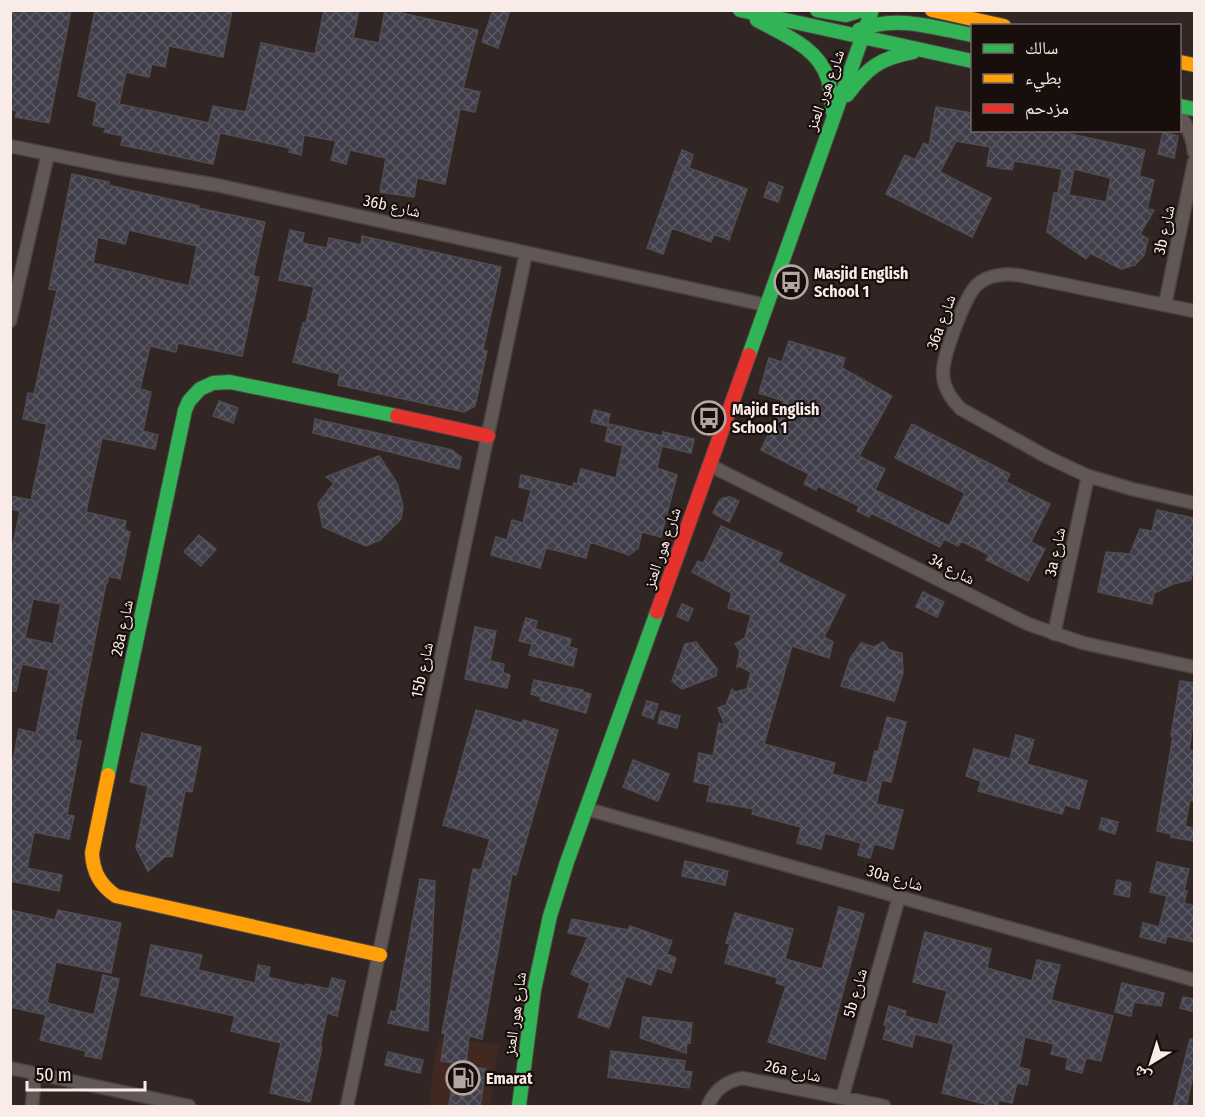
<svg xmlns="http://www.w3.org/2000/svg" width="1205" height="1117" viewBox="0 0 1205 1117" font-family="'Fira Sans Condensed','Noto Naskh Arabic',sans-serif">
	<defs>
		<pattern id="building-cross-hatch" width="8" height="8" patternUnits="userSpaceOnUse" patternTransform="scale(1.5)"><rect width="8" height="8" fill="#403e4a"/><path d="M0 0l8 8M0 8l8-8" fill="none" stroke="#5c5a64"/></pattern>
	</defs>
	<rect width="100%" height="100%" fill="#312624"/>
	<path fill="#412922" d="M439,1039l60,5 -9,62h-61l5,-43z"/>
	<path fill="url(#building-cross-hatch)" stroke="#504d50" stroke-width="1.5" fill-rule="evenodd" d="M10,10h61l-22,113 -34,-6 2,-6 -7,-2z
		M95,10h137l-9,47 -54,-11 -4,21 -13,-3 -3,13 -23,-5 -7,32 90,19 4,-17 33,6 15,-69 54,11 9,-44h35l-6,28 26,5 6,-33h3l90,20 -15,58 17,4 -5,20 -15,-3 -15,75 -28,-6 -3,19 -34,-5 6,-34 -36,-8 -4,14 -15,-4 5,-19 -32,-6 -3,20 -12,-3 1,-4 -70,-15 -7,31 -92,-19 2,-9 -19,-4 2,-4 -13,-3 4,-23 -19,-6z
		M493,10h17l-12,38 -16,-6z
		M936,107l36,6v17h80l93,20 -6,26 15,4 -7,29 7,1 -14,24 8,5 -4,16 -9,10 -14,4 -31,-16 -4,6 -39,-27 7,-39h4l4,-24 -48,-8 -2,9 -25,-4 3,-19 -34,-6 -16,31 51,26 -19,39 -86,-43 19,-39 10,5 9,-17 5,3zM1074,169l37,9 -5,24 -37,-7z
		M1163,132l15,4 -4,22 -16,-4z
		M682,150l11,5 -4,13 58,21 -18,51 -15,-6 -3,8 -39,-14 -9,26 -16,-6z
		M72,174l37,8 -1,3 91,21 -1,2 67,14 -12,54 6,1 -17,79 -64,-13 -2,9 -26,-6 -10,43 11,3 -8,39 15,4 -3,14 -53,-11 -16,74 40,9 -2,9 6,2 -10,47 -11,-3 -2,7h-1l-31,157 6,1 -14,74 7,1 -5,23 -35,-7 -7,36 35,7 -3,16 -49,-10v-106l9,-46 17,4 13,-63 -27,-6 -6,27h-6v-133l10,-47 -10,-2v-13l21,4 16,-76 -24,-5 5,-26 6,1 23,-104 -8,-1zM129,230l68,16 -8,40 -96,-23 5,-26 27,7zM33,599l28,5 -8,40 -28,-6z
		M769,182l14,5 -5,15 -14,-5z
		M290,230l14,3 -2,10 25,5 2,-10 32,7 1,-9 139,31 -18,83 4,1 -12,55 -11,6 -126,-27 2,-11 -47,-12 10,-39h3l8,-36 -35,-7z
		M789,341l56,17 -3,10 50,28 -33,60 26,13 -10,21 74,36 16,-33 -70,-35 17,-34 98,50 -4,8 44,22 -19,38 14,7 -17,32 -42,-21 3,-5 -28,-14 -3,5 -14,-7 -4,8 -69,-34 -2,4 -12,-6 2,-5 -41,-20 -2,4 -12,-6 5,-10 -48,-24 23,-49 -25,-8 10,-35 13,4z
		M219,401l19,7 -5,15 -20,-7z
		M594,410l16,4 -3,12 -16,-4z
		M315,419l137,31 9,7 -2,12 -146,-36z
		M609,424l53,12 1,-4 31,7 -3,14 -29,-7 -5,22 20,7 -16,62 -19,-5 -4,16 -9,7 -39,-13 -4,16 -40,-10 -6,20 -49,-13 5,-18 11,3 5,-20 11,3 8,-33 -12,-3 2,-12 52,12 1,-4 3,1 4,-15 35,9 7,-32 -18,-5z
		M379,456l18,27 6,24 -2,12 -21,21 -14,6 -43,-19 -5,-23 16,-21 -8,-6z
		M730,497l9,4 -10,21 -16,-9 6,-12 4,-3z
		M1157,510l37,8v46l-3,16 -18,4 -19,9 -2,11 -54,-12 8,-40 24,2 10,-25 12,2z
		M721,526l61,27 -4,9 67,33 -21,42 9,5 -4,16 -37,-12 -28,98 71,19 -3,11 35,9 8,-32 3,1 9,-35 19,5 -15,60 -9,-2 -6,24 27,6 -10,39 -19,-5 -4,14 -12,-3 3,-12 -36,-10 -4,16 -24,-6 4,-16 -49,-13 2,-5 -47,-8 3,-16 -16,-3 5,-29 14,3 6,-33 6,2 -7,-17 8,-3 6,-16 3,3 12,-3 4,-17 -10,-5 1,-2 -5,2 3,-16 -5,-7 10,-6 6,-23 -23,-7 4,-15 -40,-21 6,-11 5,3z
		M199,535l17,14 -15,17 -17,-14z
		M923,592l21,10 -7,15 -21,-10z
		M682,604l11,5 -5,12 -11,-5z
		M526,618l11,3 -2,8 36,10 -2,8 8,2 -4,17 -44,-11 3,-11 -13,-3z
		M475,627l21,4 -6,30 14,3 -1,9 7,2 -3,13 -42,-9z
		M696,642l21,27 -1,7 -34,13 -10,-8 13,-37z
		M883,642l6,8 13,3 1,20 -9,28 -53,-15 9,-27 11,-16 13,4z
		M534,680l49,10v2l8,2 -5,19 -46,-13 1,-3 -10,-3z
		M1180,681l14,2v34l-5,33 5,1v50l-4,-1 -5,26 9,2v13l-23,-4v-3l-14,-3 16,-95h-2z
		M647,701l11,3 -5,15 -11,-4z
		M476,710l46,13 1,-3 35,10 -42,145 -4,-1 -30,165 -13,-3 -3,29 -25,-4 4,-27 -3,-1 31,-164 8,1 9,-31 -47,-14z
		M661,711l19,5 -3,12 -19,-5z
		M142,733l59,14 -9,45 -7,-1 -13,66 -6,-1 -18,15 -12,-23 12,-62 -18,-4z
		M1016,735l18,5 -7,24 60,17 -8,28 -14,-4 -3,9 -84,-23 3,-10 -15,-5 8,-27 36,10z
		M633,760l36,14 -11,27 -35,-14z
		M1102,818l16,4 -3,12 -16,-5z
		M685,861l43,10 -3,14 -43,-9z
		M1157,862l32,7 -5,22h3l-3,12 10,3v36l-27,-6 -2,7 -25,-6 3,-14 16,4 8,-31 -17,-4z
		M420,879l15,2 -7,150 -40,-8 3,-12 5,1z
		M1117,880l14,3 -2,14 -15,-3z
		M839,907l25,7 -39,145 -57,-17 18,-56 -10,-3 2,-5 -53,-15 5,-19 -4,-1 9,-30 58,16 -8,30 37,10z
		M10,910l45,10 3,-10 63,13 -10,50 -55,-11 -9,41 47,12 9,-40 16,4 -18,80 -16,-3 1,-5 -46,-11 6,-25 -36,-8z
		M572,919l56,11 2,-4 42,15 -5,13 9,4 -5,15 -14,-5 -6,17 -25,-9 -17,52 -31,-11 12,-34 -19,-9 17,-37 -20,-4z
		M925,932l66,17 -4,19 45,13 5,-21 23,5 -9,35 62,16 -12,45 -15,-3 -4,15 -16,-4 2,-11 -17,-4 3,-10 -29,-7 -6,30 11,3 -3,15 -10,-2 -5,20 -13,-3 -2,7 -55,-14 12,-49 -39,-10 -3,13 -29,-8 4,-13 -3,-1 5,-19 17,5 -1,5 33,9 9,-34 -34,-9z
		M151,945l51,10 -4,15 57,13 3,-18 12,2 -2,10 37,9 1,-2 23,5 3,-11 13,3 -8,35 -10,-3 -7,34h2l-12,55 -40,-9 11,-50 -50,-12 4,-15 -94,-21z
		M1122,983l42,10 -3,13 -27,-4 -3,14 -16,-4z
		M1183,997l11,2v13l-14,-4z
		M643,1017l49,6 -2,20 -3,-1 -1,11 -46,-15z
		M1190,1039l4,1v31l-8,36h-13z
		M611,1051l74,10 -1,10 8,1 -3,16 -81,-11z
		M388,1052l35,8 -3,13 -35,-8z
		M456,1065l30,4 -6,38 -31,-3z"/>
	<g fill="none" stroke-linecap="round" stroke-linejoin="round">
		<defs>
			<path id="street" d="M1180,115c8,12 13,23 14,37
				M10,146l113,23 93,16 550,120
				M1165,305l29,-143
				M1194,311l-176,-36c-14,-1 -28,-1 -40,9 -13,11 -35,71 -35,89 0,15 8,26 18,36l86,48 41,19 44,13 62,14
				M10,321l38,-167
				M709,465l319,159 55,19 111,24
				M1054,634l34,-158
				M587,809l607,171
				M10,1068l179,38
				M842,1098l57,-201
				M32,1106l3,-32
				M347,1106l179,-853
				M708,1106c6,-16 17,-24 34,-28l142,28"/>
			<path id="fast" d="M740,10l232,51
				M817,10l29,5 16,-5
				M757,20c27,15 61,27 71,59 3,11 3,22 5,33
				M859,30c36,-16 76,-2 113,5
				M847,95c20,-27 33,-37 66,-43
				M1180,106l14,3
				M749,355l123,-345
				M108,775l77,-365 4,-9 11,-12 13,-6 17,-1 167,34
				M519,1106l15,-116 16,-74 17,-54 90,-250"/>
			<path id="slow" d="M932,10l72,16
				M1180,62l14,3
				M108,775l-16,78c1,19 8,32 24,43l264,59"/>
			<path id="jam" d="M397,416l91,20
				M657,612l92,-257"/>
		</defs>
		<use href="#street" stroke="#4d4441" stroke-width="15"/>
		<use href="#fast" stroke="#4d4441" stroke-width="16"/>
		<use href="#slow" stroke="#4d4441" stroke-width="16"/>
		<use href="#jam" stroke="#4d4441" stroke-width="16"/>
		<use href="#street" stroke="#615856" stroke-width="12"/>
		<use href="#fast" stroke="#30b455" stroke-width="14"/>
		<use href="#slow" stroke="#ff9f0a" stroke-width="14"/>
		<use href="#jam" stroke="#e5322d" stroke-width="14"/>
	</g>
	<defs>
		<symbol id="bus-ring" viewBox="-11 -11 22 22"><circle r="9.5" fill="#180f0c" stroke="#b3a6a3" stroke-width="1.5"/><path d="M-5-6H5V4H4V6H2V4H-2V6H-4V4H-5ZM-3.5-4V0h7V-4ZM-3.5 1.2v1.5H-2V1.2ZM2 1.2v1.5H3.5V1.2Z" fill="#b3a6a3"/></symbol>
		<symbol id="fuel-ring" viewBox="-11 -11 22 22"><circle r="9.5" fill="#180f0c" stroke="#b3a6a3" stroke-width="1.5"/><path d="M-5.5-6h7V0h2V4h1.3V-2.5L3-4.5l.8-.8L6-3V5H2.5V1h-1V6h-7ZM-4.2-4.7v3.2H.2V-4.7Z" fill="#b3a6a3"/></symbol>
	</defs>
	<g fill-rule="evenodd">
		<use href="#bus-ring" x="772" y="263" width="38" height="38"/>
		<use href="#bus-ring" x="690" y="399" width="38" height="38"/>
		<use href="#fuel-ring" x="444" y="1059" width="38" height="38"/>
	</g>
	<g text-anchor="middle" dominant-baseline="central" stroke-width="4.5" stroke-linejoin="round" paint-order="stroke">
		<g font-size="16" fill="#f9ebe7" stroke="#180f0c">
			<text transform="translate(825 90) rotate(-70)">شارع هور العنز</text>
			<text transform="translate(392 206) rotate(12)">36b شارع</text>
			<text transform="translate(1164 230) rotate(-78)">3b شارع</text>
			<text transform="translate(941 322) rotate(-70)">36a شارع</text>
			<text transform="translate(662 548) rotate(-71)">شارع هور العنز</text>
			<text transform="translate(1055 552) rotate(-78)">3a شارع</text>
			<text transform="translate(952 569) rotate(27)">شارع 34</text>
			<text transform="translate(122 628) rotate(-78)">28a شارع</text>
			<text transform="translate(422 670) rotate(-78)">15b شارع</text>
			<text transform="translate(895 878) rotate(16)">30a شارع</text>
			<text transform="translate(855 993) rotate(-74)">5b شارع</text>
			<text transform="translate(515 1014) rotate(-82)">شارع هور العنز</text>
			<text transform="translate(793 1071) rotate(12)">26a شارع</text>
		</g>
		<g font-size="16" font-weight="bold" fill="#f9ebe7" stroke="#180f0c" text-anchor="start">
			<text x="814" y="273">Masjid English<tspan x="814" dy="18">School 1</tspan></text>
			<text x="732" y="409">Majid English<tspan x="732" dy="18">School 1</tspan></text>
			<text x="486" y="1078">Emarat</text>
		</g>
	</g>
	<rect width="1205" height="1117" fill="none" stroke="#f9ebe7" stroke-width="24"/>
	<rect x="971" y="24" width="210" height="108" fill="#180f0c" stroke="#726764" stroke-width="1.5"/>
	<rect x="983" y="44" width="30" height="9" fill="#30b455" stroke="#726764" stroke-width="1.5"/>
	<text x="1025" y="54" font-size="18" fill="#f9ebe7">سالك</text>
	<rect x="983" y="74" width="30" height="9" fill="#ff9f0a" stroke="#726764" stroke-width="1.5"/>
	<text x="1025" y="84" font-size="18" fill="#f9ebe7">بطيء</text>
	<rect x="983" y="104" width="30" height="9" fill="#e5322d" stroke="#726764" stroke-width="1.5"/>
	<text x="1025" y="114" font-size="18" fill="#f9ebe7">مزدحم</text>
	<g transform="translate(1151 1063) rotate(218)" stroke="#180f0c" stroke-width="4.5" paint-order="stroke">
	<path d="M0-4.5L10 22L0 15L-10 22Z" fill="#f9ebe7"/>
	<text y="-9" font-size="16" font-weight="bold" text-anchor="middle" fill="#f9ebe7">ش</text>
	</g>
	<path d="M27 1081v9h118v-9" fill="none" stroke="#f9ebe7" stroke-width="3"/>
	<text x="36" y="1081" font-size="18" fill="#f9ebe7" stroke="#180f0c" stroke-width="4.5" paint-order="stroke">50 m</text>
</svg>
